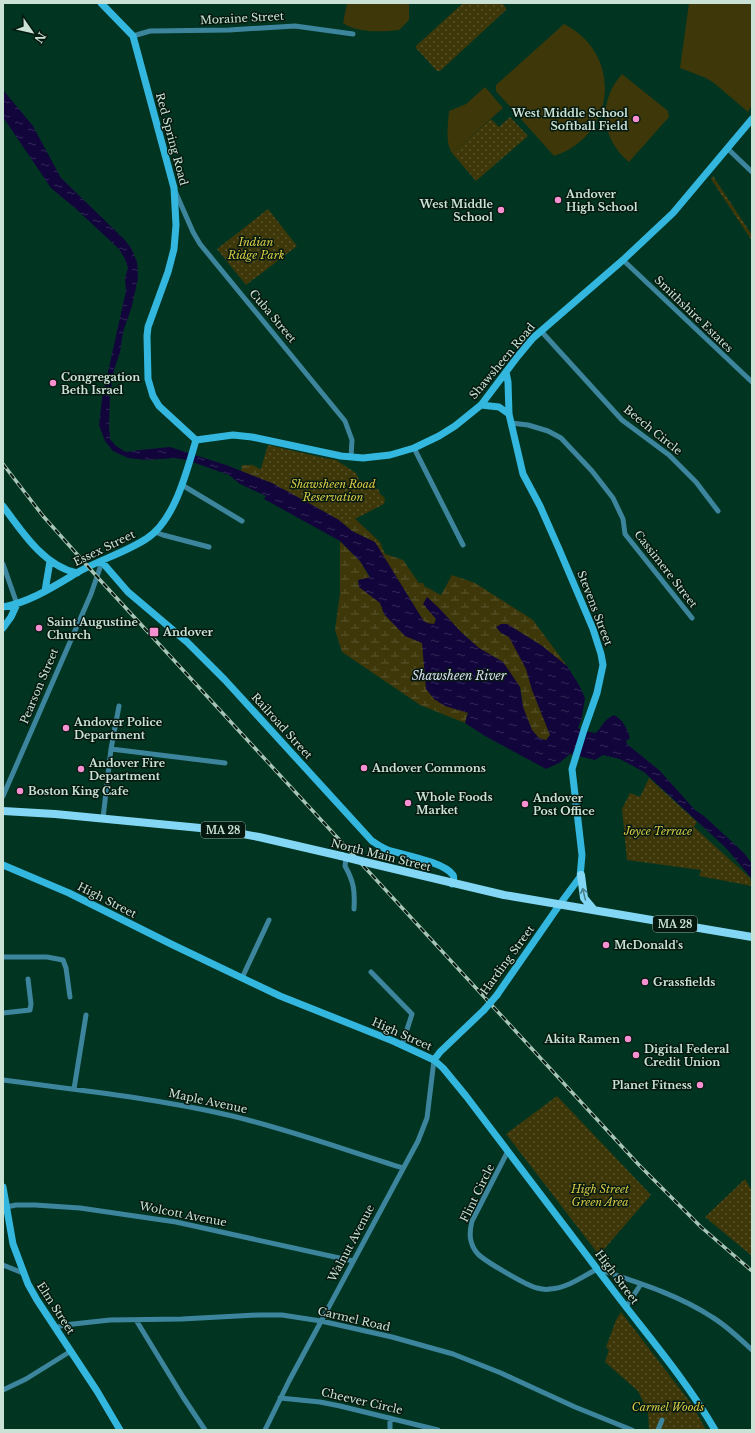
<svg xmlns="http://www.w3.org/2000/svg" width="755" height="1433" viewBox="0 0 755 1433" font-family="'Libre Baskerville',serif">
	<defs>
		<pattern id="wetland-marsh" width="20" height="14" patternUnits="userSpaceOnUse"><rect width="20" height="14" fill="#3d3709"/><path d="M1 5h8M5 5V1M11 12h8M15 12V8" fill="none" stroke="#58542c"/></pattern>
		<pattern id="park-dots" width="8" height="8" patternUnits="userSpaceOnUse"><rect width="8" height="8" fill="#3d3709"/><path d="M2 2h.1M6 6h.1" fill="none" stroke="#58542c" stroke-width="1.8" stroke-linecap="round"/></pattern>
		<pattern id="water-ripples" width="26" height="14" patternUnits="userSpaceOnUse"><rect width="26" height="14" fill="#11053b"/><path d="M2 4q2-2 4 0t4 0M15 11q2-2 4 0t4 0" fill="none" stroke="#322956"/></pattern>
	</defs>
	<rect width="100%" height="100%" fill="#013522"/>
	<path fill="#3d3709" d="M347,3h62v17l-10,10c-16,2 -43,3 -56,-7z
		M689,3h63v102l-4,7 -34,-29 -8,-5 -26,-10z
		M564,24c59,30 53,111 -10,132l-58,-65v-6z
		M622,74l46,37 1,6 -40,45c-28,-23 -32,-60 -7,-88z
		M485,87l18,21 -51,45c-7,-11 -4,-28 -3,-42l17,-7z"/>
	<path fill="url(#wetland-marsh)" d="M242,465h11l25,15 72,34 30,28 5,12 18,6 16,23h4l2,4c6,1 10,6 16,8l11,-20 23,8 58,37 34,46 -13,-6 -3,92 -25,-27 -6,-38 -80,-51 -22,-19 -33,-50 -144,-96z
		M340,541l20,20 10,17 70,71 32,51 -7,23 -45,-18 -78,-53 -7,-22 5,-37z"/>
	<path fill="url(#park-dots)" d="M463,3h39l4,5v2l-66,61h-3l-21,-23v-2z
		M510,117l18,19 -52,45 -24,-28 39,-34 8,8z
		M713,176l39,59v6l-41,-62z
		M268,209l29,37 -51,39 -29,-36z
		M268,445l56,13 12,2 20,13 3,7 20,10 1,4 5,4 -1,6 -39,20 -20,-8 -67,-38z
		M649,778l48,44 -3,5 56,51 2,8 -53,-10 2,-6 -74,-10 -5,-51 8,-16 10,4z
		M557,1096l94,99 -52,60 -93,-121z
		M745,1179l7,12v65l-47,-39z
		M621,1312l72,94 13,24h-57l-1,-18 -10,-21 -33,-29 4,-12 -3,-3 10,-27z"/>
	<path fill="url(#water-ripples)" d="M3,90l30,36 28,52 63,61 7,9 6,14 1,16 -6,28 -9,26 -3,20 -6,18 -4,24 -1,32 1,13 6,7 10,6 14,-2 30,-3 56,18 46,18 44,24 23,13 13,11 23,11 48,78 4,3 7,1 2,-5 -13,-15 4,-7 12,11 22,24 18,16 24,14 17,25 3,20 9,23 7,8 7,2 4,-5 -18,-45 -6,-21 -17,-32 -8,-4 -5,-6 5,-3h6l34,21 26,21 12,19 6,13 -3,19 -4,11 5,3 13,2c7,-7 7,-13 18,-18 9,5 13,13 16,23l-4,3 1,3 33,27 35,39 9,6 40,37 8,11v15l-26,-31 -82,-76 -24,-13 -17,-4 -8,5 -25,-6 -11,9 -13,6 -61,-33 -20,-13 3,-10 -23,-7 -11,-7 -8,-10 -4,-46 -17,-7 -21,-22 -4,-11 -21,-16 -1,-7 12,-3 -10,-16 -20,-20 -76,-42 2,-3 -26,-12 -11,-9 -42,-15 -12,-2 -29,2 -18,-2 -15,-7 -8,-10 -6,-16 3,-26 24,-108 -1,-13 3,-10 -3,-9 -6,-10 -44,-41 -24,-20 -48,-71z"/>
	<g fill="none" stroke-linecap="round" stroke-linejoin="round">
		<path stroke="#3c859d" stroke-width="5" d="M133,36l17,-5 79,-1 66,-4 58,8
			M727,148l25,24
			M175,191l18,41 7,12 145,177 7,19 -1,17
			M623,260l129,122
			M541,331l81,89 47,35 27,27 22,29
			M511,423l17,2 20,6 13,7 31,33 21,27 10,21 2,15 67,84
			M414,448l49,97
			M182,485l60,36
			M155,532l8,3 46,12
			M3,564l14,40
			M111,749l114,14
			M3,796l88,-202 11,-32
			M103,818l8,-69 8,-43
			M346,858l-1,8c9,16 10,25 9,43
			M3,957h44l16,3 3,8 4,29
			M371,972l41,42 -10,31
			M242,978l27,-58
			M3,1013l27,-3 1,-6 -3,-25
			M3,1080c75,10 151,18 225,35 60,14 117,35 175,53
			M74,1089l12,-74
			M508,1151l-36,70c-3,12 -3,22 5,32 7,8 49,32 60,35 4,1 9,2 13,1 17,-1 32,-12 47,-20 39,13 80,25 115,48 15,9 28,22 40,33
			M6,1207l10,-2h19l45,3 96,14 177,39
			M3,1265l20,8
			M626,1307l15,-23
			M136,1320l47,77 22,33
			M55,1328l9,-3 46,-5 72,-1 76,-4h24l39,6 71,16 61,17 48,19 74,34 57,23
			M3,1390l23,-11 45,-28
			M280,1398l40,4 20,4 98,24
			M265,1430l24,-49 129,-240 9,-23 7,-58
			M390,1430v-12
			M658,1430l4,-10"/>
		<path stroke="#33b7de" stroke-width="7" d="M101,3l32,33 41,152 2,37 -2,24 -6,23 -20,55 -1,9 1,43 5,17 6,10 37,34
			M481,405l18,2 10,7
			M196,440l37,-5 19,2 89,19 22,2 27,-3 24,-7 25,-12 16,-10 26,-21 37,-49 15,-18 90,-78 50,-47 79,-94
			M3,506c19,26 41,60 74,67
			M102,562l26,30 59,50 38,38 147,161c5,3 10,7 16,9 16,5 56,12 65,25 2,3 0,6 -1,9
			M45,591l5,-30
			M3,607c28,-5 53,-22 77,-36 22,-12 46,-19 66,-32 29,-18 41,-69 50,-99
			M3,628l8,-11 6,-13
			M3,865l66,28 102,51 109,52 113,45 41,19 9,8 23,28c50,65 98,130 147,194 35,46 73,90 102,140
			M497,995l63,-91 20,-27 2,-22 -10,-86 12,-39 13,-37 6,-28 -2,-11 -8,-25 -34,-80 -19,-43 -17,-32 -14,-60 -1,-32 -2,-10
			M434,1060l6,-8 44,-42
			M3,1187l10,57 15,40 9,16 60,91 23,39"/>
		<path stroke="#83d7f5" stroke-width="8" d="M3,811l52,3 166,16 38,7 82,19
			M365,862l139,33 248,42
			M581,875l3,23 10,12"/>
		<defs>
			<path id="rail" d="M3,464l40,52 57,64 539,585 62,62 51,44"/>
		</defs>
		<use href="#rail" stroke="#a7c4b6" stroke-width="3.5"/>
		<use href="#rail" stroke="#061910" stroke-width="2" stroke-dasharray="6" stroke-linecap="butt"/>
		<path stroke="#33b7de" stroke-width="7" d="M484,1010l13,-15"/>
		<path stroke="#83d7f5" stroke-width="8" d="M341,856l24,6"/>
	</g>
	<defs><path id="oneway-shaft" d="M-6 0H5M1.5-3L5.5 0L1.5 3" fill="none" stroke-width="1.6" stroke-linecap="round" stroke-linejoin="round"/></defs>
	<use stroke="#4b828e" href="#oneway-shaft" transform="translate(584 894) rotate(-104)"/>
	<g fill="#f690d0" stroke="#061910" stroke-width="1.5">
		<circle cx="636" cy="119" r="4"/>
		<circle cx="558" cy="200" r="4"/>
		<circle cx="501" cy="210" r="4"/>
		<circle cx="53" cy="383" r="4"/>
		<circle cx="39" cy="628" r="4"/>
		<rect x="149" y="627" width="10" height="10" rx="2"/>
		<circle cx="66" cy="728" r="4"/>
		<circle cx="364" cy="768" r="4"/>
		<circle cx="81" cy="769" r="4"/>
		<circle cx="20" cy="791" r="4"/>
		<circle cx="408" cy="803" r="4"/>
		<circle cx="525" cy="804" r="4"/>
		<circle cx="606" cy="945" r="4"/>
		<circle cx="645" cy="982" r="4"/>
		<circle cx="628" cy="1039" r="4"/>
		<circle cx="636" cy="1055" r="4"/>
		<circle cx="700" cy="1085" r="4"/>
	</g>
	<g text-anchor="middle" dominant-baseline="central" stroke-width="3" stroke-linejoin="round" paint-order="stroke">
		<g fill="#061910" stroke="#8fa69a" stroke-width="1">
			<rect x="201" y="822" width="44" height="16" rx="3"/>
			<rect x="653" y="916" width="44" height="16" rx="3"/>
		</g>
		<g font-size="10" font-weight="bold" fill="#cae2d5">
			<text x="223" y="830">MA 28</text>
			<text x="675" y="924">MA 28</text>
		</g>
		<g font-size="11" fill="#cae2d5" stroke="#061910">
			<text transform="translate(242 18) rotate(-3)">Moraine Street</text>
			<text transform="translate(172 139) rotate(75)">Red Spring Road</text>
			<text transform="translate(694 314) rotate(44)">Smithshire Estates</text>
			<text transform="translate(273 316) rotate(50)">Cuba Street</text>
			<text transform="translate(502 361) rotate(-50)">Shawsheen Road</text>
			<text transform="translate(653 430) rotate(39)">Beech Circle</text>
			<text transform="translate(104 548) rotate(-26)">Essex Street</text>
			<text transform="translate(666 569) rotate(52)">Cassimere Street</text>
			<text transform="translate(595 608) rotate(69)">Stevens Street</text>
			<text transform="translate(39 686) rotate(-67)">Pearson Street</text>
			<text transform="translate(282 726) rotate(48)">Railroad Street</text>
			<text transform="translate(381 855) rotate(14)">North Main Street</text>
			<text transform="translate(107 900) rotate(27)">High Street</text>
			<text transform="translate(507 960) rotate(-54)">Harding Street</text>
			<text transform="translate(402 1034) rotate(24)">High Street</text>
			<text transform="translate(208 1101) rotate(12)">Maple Avenue</text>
			<text transform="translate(477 1193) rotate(-64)">Flint Circle</text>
			<text transform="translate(183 1214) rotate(11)">Wolcott Avenue</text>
			<text transform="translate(351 1243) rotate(-62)">Walnut Avenue</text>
			<text transform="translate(617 1277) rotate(53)">High Street</text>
			<text transform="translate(56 1308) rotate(57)">Elm Street</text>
			<text transform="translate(354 1319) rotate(13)">Carmel Road</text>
			<text transform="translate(362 1401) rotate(13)">Cheever Circle</text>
		</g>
		<g font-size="11" font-weight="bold" fill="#cae2d5" stroke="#061910" text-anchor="start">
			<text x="628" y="113" text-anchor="end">West Middle School<tspan x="628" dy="13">Softball Field</tspan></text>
			<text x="566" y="194">Andover<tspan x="566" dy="13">High School</tspan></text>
			<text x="493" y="204" text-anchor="end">West Middle<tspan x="493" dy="13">School</tspan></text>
			<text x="61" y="377">Congregation<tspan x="61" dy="13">Beth Israel</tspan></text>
			<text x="47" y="622">Saint Augustine<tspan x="47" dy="13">Church</tspan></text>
			<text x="163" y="632">Andover</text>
			<text x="74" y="722">Andover Police<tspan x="74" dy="13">Department</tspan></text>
			<text x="89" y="763">Andover Fire<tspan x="89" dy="13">Department</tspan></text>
			<text x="372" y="768">Andover Commons</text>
			<text x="28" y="791">Boston King Cafe</text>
			<text x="416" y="797">Whole Foods<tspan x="416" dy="13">Market</tspan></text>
			<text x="533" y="798">Andover<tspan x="533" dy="13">Post Office</tspan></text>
			<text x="614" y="945">McDonald's</text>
			<text x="653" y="982">Grassfields</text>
			<text x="620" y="1039" text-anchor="end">Akita Ramen</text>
			<text x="644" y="1049">Digital Federal<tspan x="644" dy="13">Credit Union</tspan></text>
			<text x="692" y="1085" text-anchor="end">Planet Fitness</text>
		</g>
		<g font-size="11" font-style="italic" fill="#dacb46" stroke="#061910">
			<text x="256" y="242">Indian<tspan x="256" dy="13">Ridge Park</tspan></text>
			<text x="333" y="484">Shawsheen Road<tspan x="333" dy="13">Reservation</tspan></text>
			<text x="658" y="831">Joyce Terrace</text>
			<text x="600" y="1189">High Street<tspan x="600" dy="13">Green Area</tspan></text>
			<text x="668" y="1407">Carmel Woods</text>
		</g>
		<g font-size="12" font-style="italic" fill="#dbddf3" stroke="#061910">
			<text x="459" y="675">Shawsheen River</text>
		</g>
	</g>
	<rect width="755" height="1433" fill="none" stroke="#cae2d5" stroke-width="8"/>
	<g transform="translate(32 32) rotate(124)" stroke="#061910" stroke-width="3" paint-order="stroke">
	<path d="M0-3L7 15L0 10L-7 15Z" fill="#cae2d5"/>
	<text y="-6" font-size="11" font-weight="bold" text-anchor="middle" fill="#cae2d5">N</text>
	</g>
</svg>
